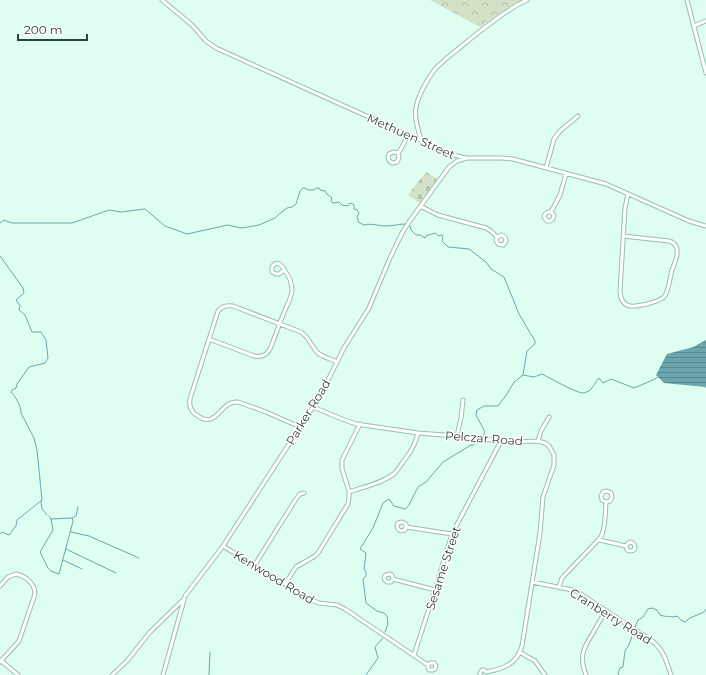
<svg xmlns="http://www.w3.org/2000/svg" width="706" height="675" viewBox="0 0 706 675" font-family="Montserrat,sans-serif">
	<defs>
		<pattern id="cemetery-stones" width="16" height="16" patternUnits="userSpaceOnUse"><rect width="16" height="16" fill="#d3e1c6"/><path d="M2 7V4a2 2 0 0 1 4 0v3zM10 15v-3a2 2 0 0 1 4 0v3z" fill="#b5c2ab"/></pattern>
		<pattern id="park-crowns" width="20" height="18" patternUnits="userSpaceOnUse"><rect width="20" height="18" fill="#d3e1c6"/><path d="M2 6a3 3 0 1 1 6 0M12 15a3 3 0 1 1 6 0" fill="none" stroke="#b5c2ab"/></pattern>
		<pattern id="water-rules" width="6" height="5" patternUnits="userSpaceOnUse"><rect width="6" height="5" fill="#6ba6af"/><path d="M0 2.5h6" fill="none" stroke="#58898f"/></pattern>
	</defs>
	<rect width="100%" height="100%" fill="#ddfef0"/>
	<path fill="url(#cemetery-stones)" d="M426,172l11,7 -17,24 -12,-8z"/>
	<path fill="url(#park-crowns)" d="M430,0h91l-8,4 -33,23z"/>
	<path fill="url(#water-rules)" d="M706,340v48l-1,-1 -41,-4 -8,-8 11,-21 26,-7z"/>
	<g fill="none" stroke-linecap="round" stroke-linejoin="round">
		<path stroke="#6ba6af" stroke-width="1" d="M0,223l4,-3 8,3h60l37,-13 12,2 24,-3 20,17 22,8 32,-7 8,-2 15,3 17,-3 16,-7 3,-3 9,-7 5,-1 4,-3 4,-13 3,-3h2l3,2h5l4,-2h2l1,2 5,1 2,3 5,4 -1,3 2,2 6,-1 3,3 6,1 2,-3 4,2v4l3,1 2,3 -2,4 1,2v3l6,3c7,-2 15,1 22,1 7,0 13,-2 20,-2
			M410,226l1,4 5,5h4l5,3 1,-2 9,-3 4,3 3,-1 1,2 -1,4 6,6 21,2 17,13 5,7 13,8 15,37 16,27v3l-8,7 -4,24
			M0,256l23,32 1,5 -8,7 4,6 -1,4 6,5 7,17h9l5,8 2,18 -3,5 -16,4 -12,17 -1,4 -4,2 -1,2c5,6 10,13 10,21l13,25 3,12 5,50 -25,20 -1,6 -7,9 -7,-3 -2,2
			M482,437l3,-5 -9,-17 1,-5 7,-4h14l9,-12 7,-12 9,-7 11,2 8,-3c8,4 34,19 41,19 2,0 5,-2 6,-2 5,-4 6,-9 10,-13l4,5 8,-4 23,9 19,-8 5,-3
			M41,501l1,8 5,6
			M49,516l2,3 21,-1 4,-2 2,-9
			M51,519l2,11 -13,22 8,16 3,3 8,3 13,-49 1,-4 -1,-3
			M71,532l18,4 50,22
			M66,549l50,24
			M63,560l19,9
			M635,627l3,-7 5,-3 5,-8 4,-1 5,2 3,5c5,2 8,1 13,2l4,-1 4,4 4,2 5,-4 14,-6 2,-3
			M385,632l3,-8 -1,-8 -3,-3 -7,-2 -11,-8 -3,-24 3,-3v-4l-2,-3 2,-16 -6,-4 13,-21 10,-25 6,-4 5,7 11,3 4,-4 9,-18 8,-5 17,-20 28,-17 1,1 6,-5
			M209,675l1,-23
			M366,675l12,-17 -3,-11 8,-9
			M619,675l-1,-2 2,-5 3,-1 2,-16 4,-6 4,-12"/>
		<defs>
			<path id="minor" d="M162,0l30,25 14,16 10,7 237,107 13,3h36l11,1 93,25 83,37 17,5
				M687,0l19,73
				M694,26l12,-5
				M421,140c-3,-11 -7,-22 -5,-33 2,-11 12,-29 19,-38 7,-7 15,-14 23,-20 13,-11 27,-22 41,-32 9,-6 18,-13 28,-17
				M398,153l1,5 -2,4 -4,1c-4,-1 -6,-5 -4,-9l4,-2 5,1 3,-4 7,-14
				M546,168l8,-29 6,-8 18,-15
				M420,206l18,9 48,13 5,3 6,6 -1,3 2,4 5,1c4,-3 4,-8 -1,-10l-5,2
				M551,212l3,3 -1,4 -3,2h-3l-3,-4 1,-3 3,-2h3l9,-17 6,-21
				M623,236l46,5c4,1 7,4 8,8 0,2 0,4 0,6 -1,5 -3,10 -5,15 -2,7 -3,21 -8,27 -4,4 -11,5 -17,7 -13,3 -26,6 -27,-13l5,-83 3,-14
				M209,339l45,17c9,2 14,-2 17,-9 4,-11 8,-22 12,-32 3,-8 8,-16 9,-24 0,-7 -2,-14 -7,-20 -1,-2 -3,-6 -6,-7 -3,-2 -6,1 -7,3v5l4,2h3l5,-4
				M313,407l29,12 14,5 62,9 39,3 50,6 31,-1 7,2 4,3 5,9v10l-11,32 -3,36 -18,113c-5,18 -19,23 -36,26l-2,-2h-2l-2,3v2
				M300,427l-34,-15 -28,-10c-19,-2 -20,30 -43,12 -5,-4 -6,-9 -5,-15l28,-88c4,-5 9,-6 15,-5l68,26c8,5 10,14 17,21 5,4 13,6 19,9
				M457,436l4,-18 2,-18
				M538,441l3,-10 8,-14
				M349,492c14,-5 34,-9 46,-19 4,-5 7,-10 11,-15 6,-8 10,-16 12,-25
				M406,527l-1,3 -4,1c-4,-2 -5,-4 -3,-8l4,-1 4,2v3l46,7
				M599,540l27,6 1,4 3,1 4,-1 1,-3 -1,-3 -3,-2 -3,1 -2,3
				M223,546l86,53 10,4 18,2 8,4 83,56v2l1,3h4l2,-1 1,-3 -2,-3h-4l-2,2
				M254,566l42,-67 4,-5 4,-1
				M393,579l-1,-4 -2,-1 -4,1c-3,2 -2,5 1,7h4l2,-3 42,11
				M532,582l36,7 8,2 75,49c13,10 15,20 20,35
				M285,584l11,-17 19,-11 3,-3 30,-49 1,-6v-7l-7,-22v-9l18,-36
				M0,586l8,-9 8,-3c10,2 19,10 19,20l-16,47 -19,21
				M559,587l3,-9 39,-41c5,-10 4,-23 5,-35l4,-1 2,-4 -1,-4 -4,-2 -4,1 -2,4 1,4 4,2
				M520,652l6,4 9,5 10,14
				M414,655l21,-65 17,-56 49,-93
				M0,660l18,15
				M112,675l15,-14 23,-29 33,-32
				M163,675l22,-79 38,-50 90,-139 16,-29 15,-30 25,-40 21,-50 12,-25 7,-11 40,-55 8,-6 10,-3
				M586,675c-7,-18 -3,-27 7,-42 4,-7 8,-15 13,-22"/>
		</defs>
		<use href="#minor" stroke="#97beae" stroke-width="5"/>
		<use href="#minor" stroke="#fff" stroke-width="3"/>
	</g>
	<g text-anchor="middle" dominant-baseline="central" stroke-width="3" stroke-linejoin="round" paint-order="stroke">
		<g font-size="12" fill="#30403a" stroke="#fff">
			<text transform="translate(411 136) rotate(24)">Methuen Street</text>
			<text transform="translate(308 412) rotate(-59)">Parker Road</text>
			<text transform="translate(484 438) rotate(4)">Pelczar Road</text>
			<text transform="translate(443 568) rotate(-72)">Sesame Street</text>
			<text transform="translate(274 577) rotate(31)">Kenwood Road</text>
			<text transform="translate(611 616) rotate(32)">Cranberry Road</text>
		</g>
	</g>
	<path d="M18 34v6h69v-6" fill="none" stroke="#30403a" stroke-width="2"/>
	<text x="24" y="34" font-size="12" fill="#30403a" stroke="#ffffff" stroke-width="3" paint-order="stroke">200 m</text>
</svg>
